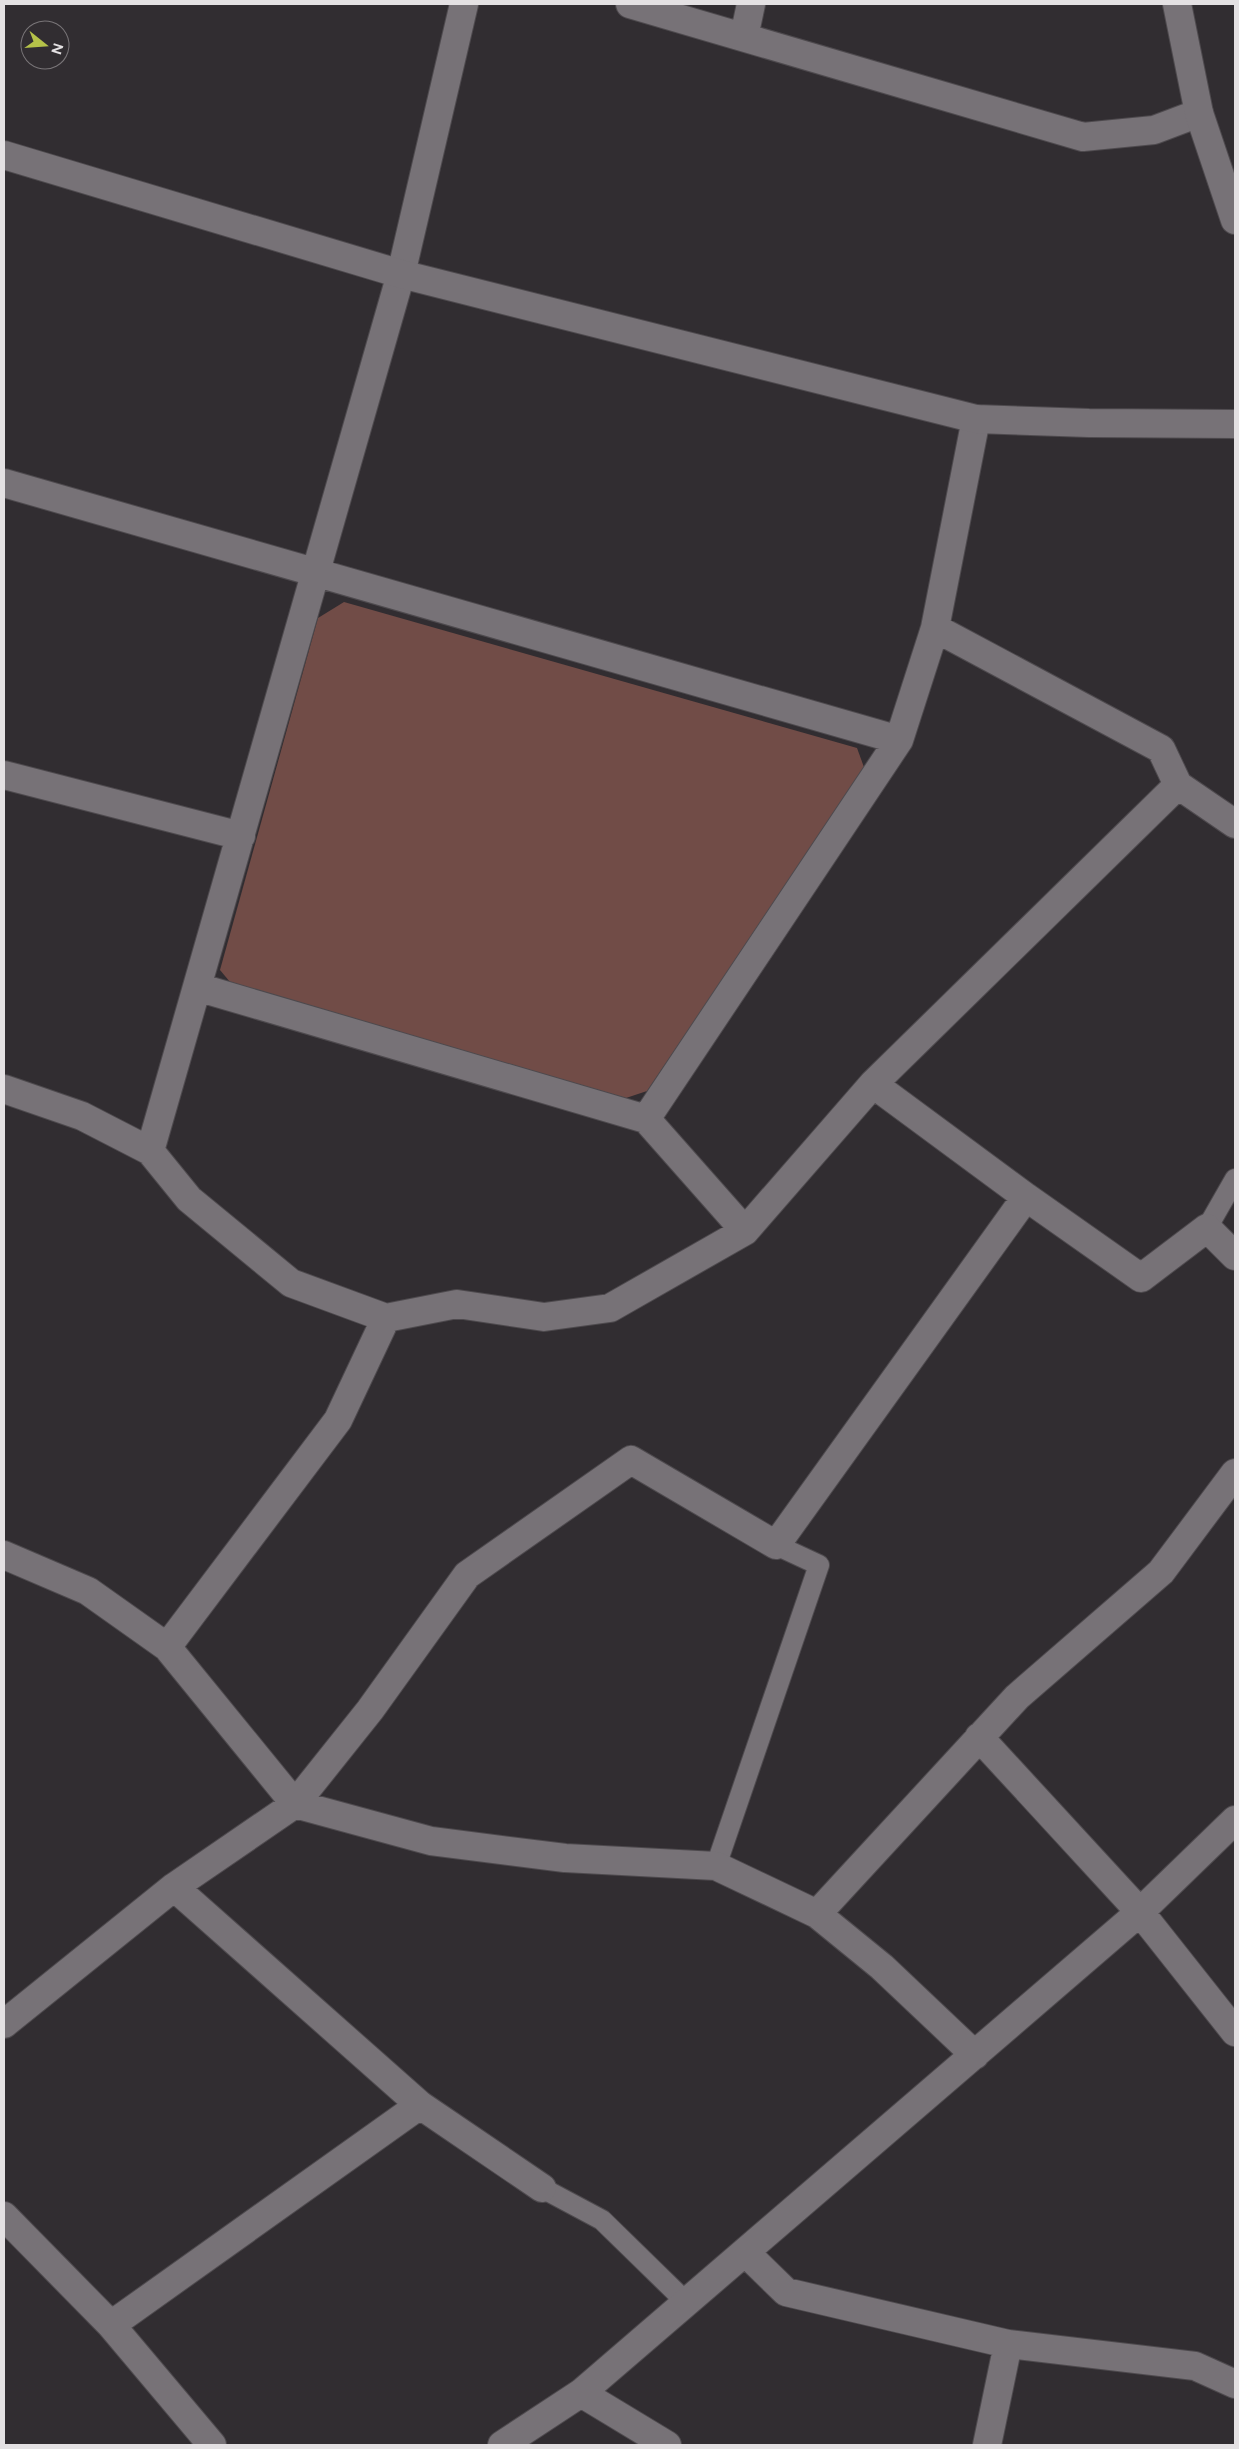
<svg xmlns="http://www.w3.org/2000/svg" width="1239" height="2449" viewBox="0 0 1239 2449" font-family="Figtree,sans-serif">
	<rect width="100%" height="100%" fill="#312d31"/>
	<path fill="#714c47" d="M344,602l513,146 8,22 -218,321 -21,7 -391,-110 -15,-18 98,-352z"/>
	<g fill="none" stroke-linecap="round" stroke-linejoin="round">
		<defs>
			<path id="lane" d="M1207,1228l28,-49
				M716,1866l103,-301 -43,-20
				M542,2188l60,32 85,83"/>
			<path id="street" d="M630,4l453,133 71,-7 45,-17
				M744,37l7,-33
				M4,483l895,257
				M935,628l226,121 17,36 57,39
				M4,775l237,61
				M197,987l449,132 99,112
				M873,1084l153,113 115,81 66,-50 28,28
				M4,1089l78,27 68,35 39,48 102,84 95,35 71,-14 87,13 66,-9 135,-77 128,-147 305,-299
				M646,1119l253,-379 36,-112 41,-209
				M150,1151l251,-877 63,-270
				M4,1555l84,36 79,56 128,157 136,37 134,17 151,8 101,48 65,53 93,88
				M167,1647l171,-227 48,-102
				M979,1737l161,175 95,120
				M174,1887l246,218 122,83
				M817,1914l200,-217 144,-125 74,-99
				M4,2024l170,-137 121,-83 75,-94 97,-135 164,-115 145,85 250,-348
				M4,2216l107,109 101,120
				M745,2252l41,40 222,52 187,22 40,18
				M111,2325l309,-220
				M581,2393l86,52
				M502,2445l79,-52 559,-481 95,-92
				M987,2445l21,-101"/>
			<path id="secondary" d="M1177,4l22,109 36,107
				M4,155l397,119 575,145 113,4 146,1"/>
		</defs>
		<use href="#lane" stroke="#4e4a4e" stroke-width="22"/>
		<use href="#street" stroke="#4e4a4e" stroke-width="30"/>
		<use href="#secondary" stroke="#4e4a4e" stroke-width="30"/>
		<use href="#lane" stroke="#777277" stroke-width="20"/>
		<use href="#street" stroke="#777277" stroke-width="28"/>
		<use href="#secondary" stroke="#777277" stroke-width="28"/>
	</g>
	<rect width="1239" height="2449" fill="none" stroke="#e4e1e3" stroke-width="10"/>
	<g transform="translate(45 45) rotate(107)"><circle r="24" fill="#312d31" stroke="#797578"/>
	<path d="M0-4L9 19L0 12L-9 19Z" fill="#b5c249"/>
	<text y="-8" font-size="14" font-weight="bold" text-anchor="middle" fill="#e4e1e3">N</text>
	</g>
</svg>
